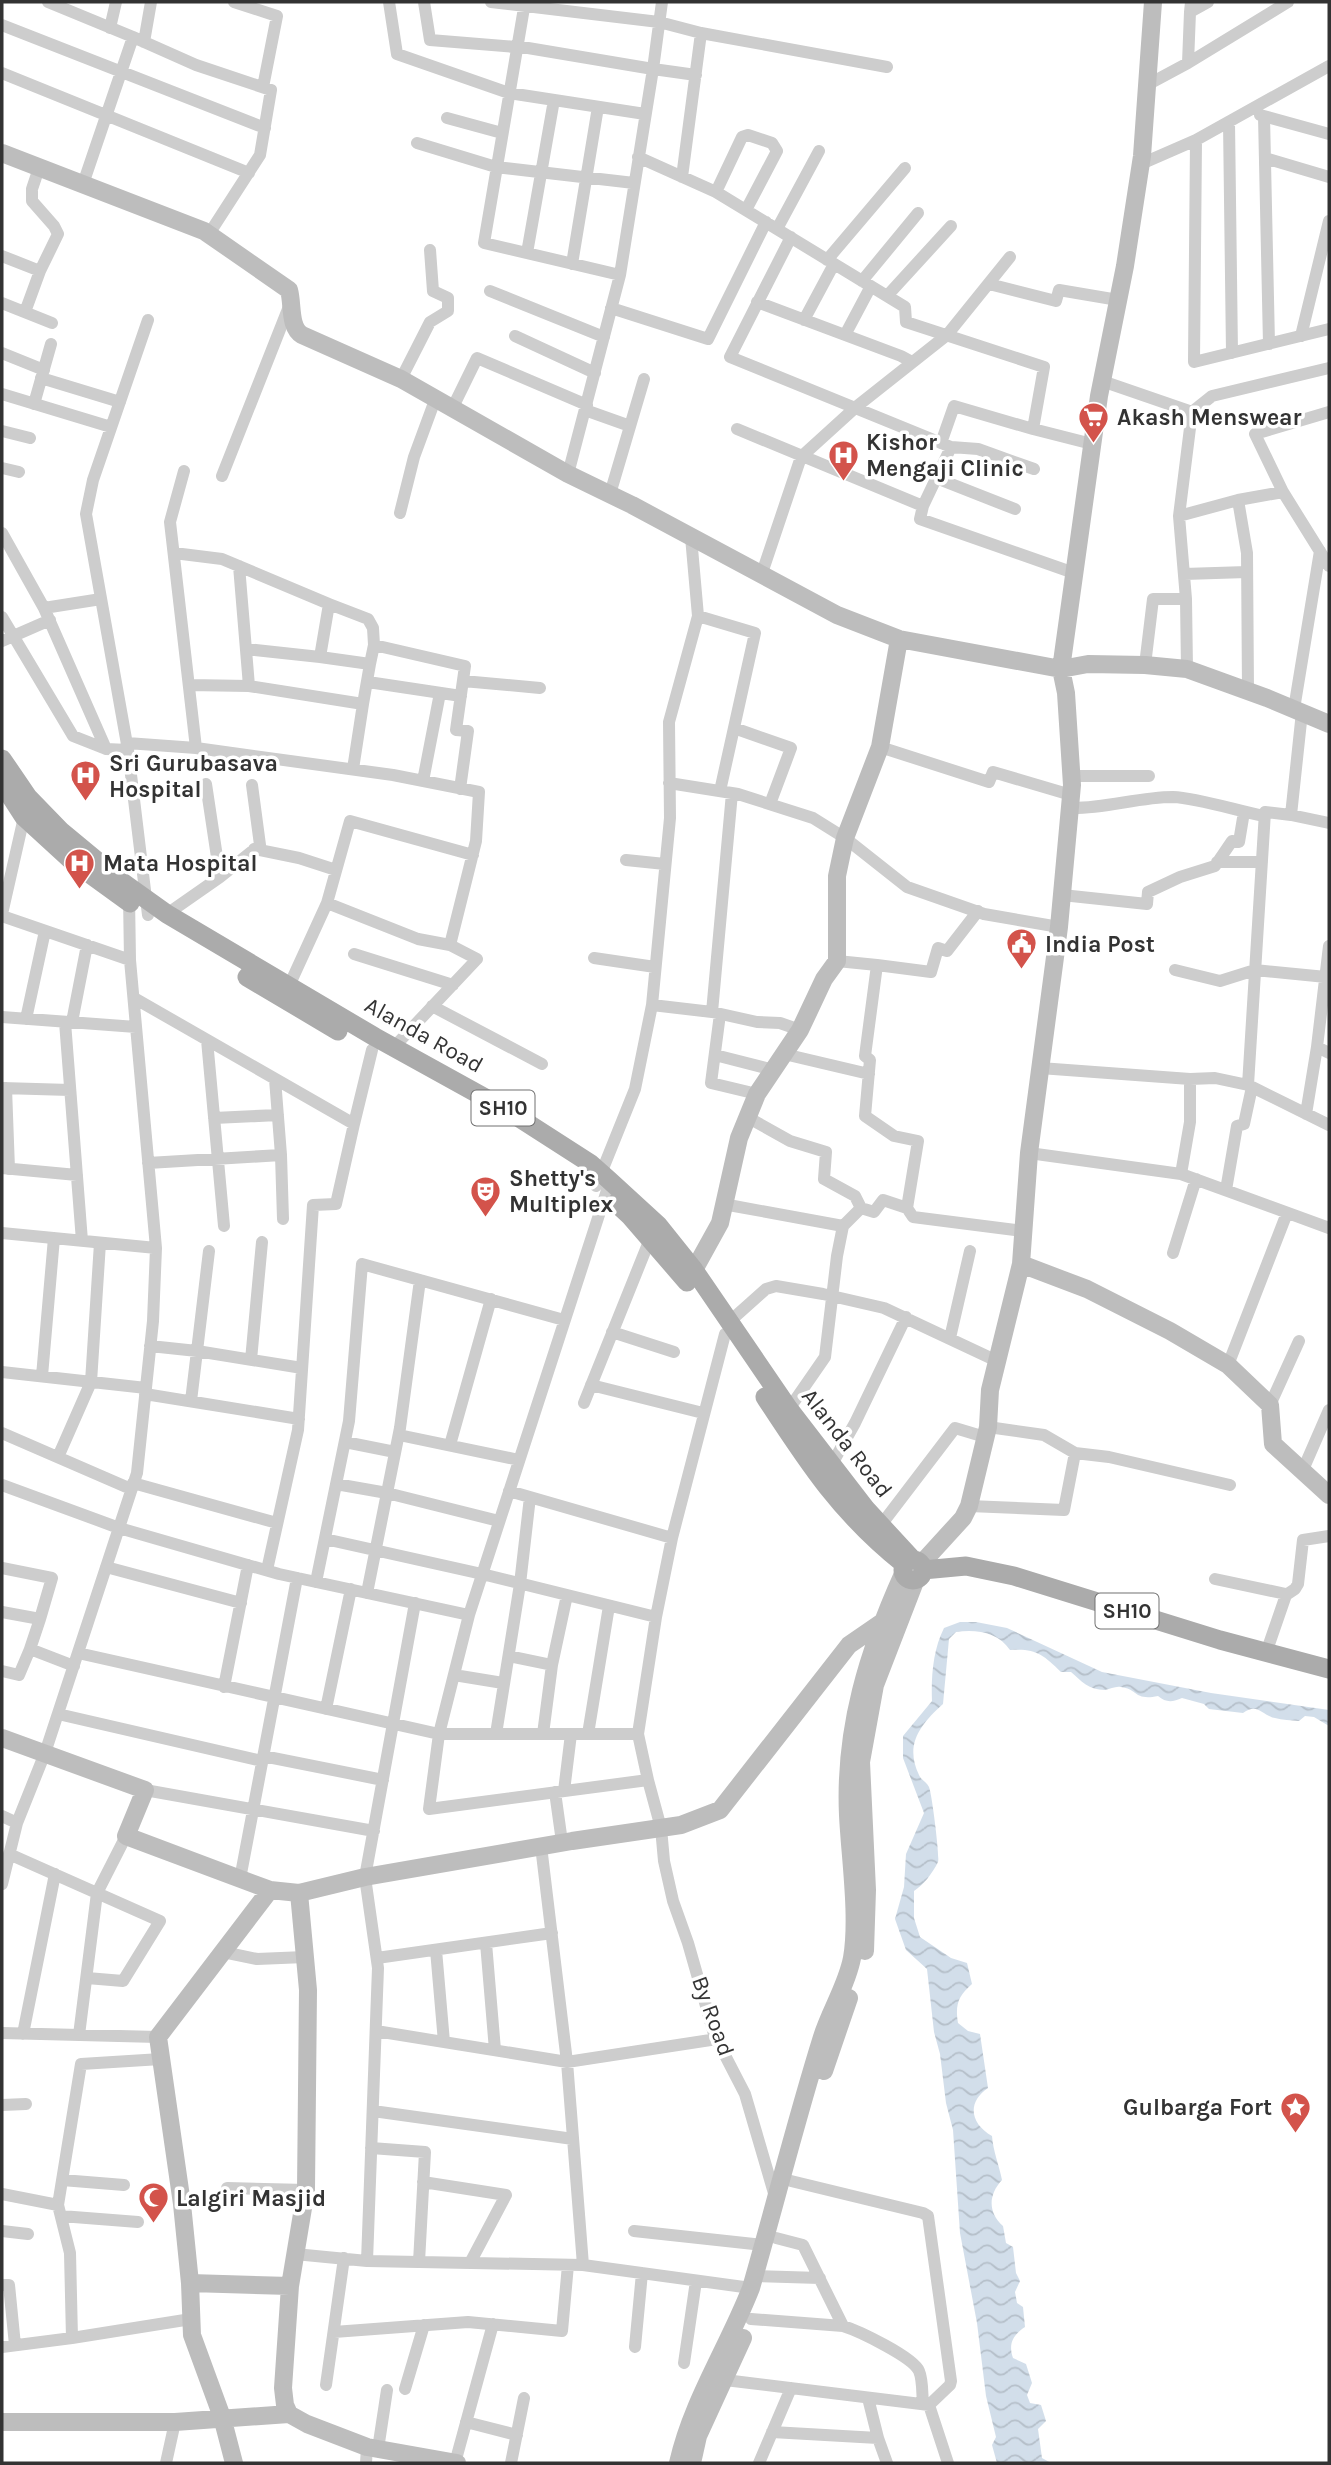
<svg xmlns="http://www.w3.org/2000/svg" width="1331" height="2465" viewBox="0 0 1331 2465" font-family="Karla,sans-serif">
	<defs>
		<pattern id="water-waves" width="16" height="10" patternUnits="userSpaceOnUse" patternTransform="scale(1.75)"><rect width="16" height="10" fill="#d2deea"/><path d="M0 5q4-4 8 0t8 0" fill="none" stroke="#b5bfc9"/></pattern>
	</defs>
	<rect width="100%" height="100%" fill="#fff"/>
	<path fill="url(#water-waves)" d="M960,1622h16l31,6 95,44 109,21 118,17v16l-15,-9 -9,-1 -6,5c-8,-1 -17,-1 -24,-3 -14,-3 -17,-16 -32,-5l-34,-4 -5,-5 -22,-6c-9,4 -16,5 -24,-2 -24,5 -20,-7 -37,-9 -6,-1 -10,2 -16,3 -16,0 -24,-9 -34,-18h-10c-18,-18 -26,-24 -51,-22 -12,-18 -34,-21 -54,-18l-7,7 -6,65c-22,20 -39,40 -24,71 2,5 8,7 10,12 3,7 11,71 9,75 -6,12 -14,22 -24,29v27l6,19 31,21 16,5 5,21c-14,12 -17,21 -14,39l10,8 12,3 8,54c-22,15 -17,36 4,48 1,15 7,29 10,44 -14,15 -14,33 1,46l3,17 7,4 3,26 4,8 -5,11 2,11 6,4 2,20c-12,8 -17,17 -12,31l13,6 6,19 -5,12 3,8 11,2 5,16 -8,8 4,29 9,5h-54l-5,-18 4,-8 -10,-41 -9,-73 -17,-90 -7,-103 -7,-27 -6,-49 -6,-22 -7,-63 -21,-19 -11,-31 9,-32 2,-33 18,-41 -21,-55v-22l29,-35c-1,-25 1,-51 12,-73z"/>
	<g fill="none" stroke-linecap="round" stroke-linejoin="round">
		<path stroke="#cdcdcd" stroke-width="12" d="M48,2l85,35
			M234,2l43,14 -14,71
			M389,2l8,52 112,39 136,21
			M424,2l6,38 98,8 125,21 -33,206 -52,199
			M491,2l168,20 42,11 -19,144
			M525,2l-41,241 136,32
			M662,2l-9,67 43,6
			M1191,2l-1,10 18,-10
			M1190,12l-2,51 100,-61
			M2,25l263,103
			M110,28l6,-26
			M701,33l186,34
			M144,42l7,-40
			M2,73l247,100
			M1147,85l41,-22
			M1260,115l69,19
			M1264,116l5,228
			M447,118l55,15
			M1229,122l3,231
			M1196,140l-2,222 135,-33
			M417,143l79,24 138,16
			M638,157l78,35 189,115 1,15 138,45 -11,62 59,15
			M1265,158l64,19
			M1141,164l55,-24 133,-74
			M39,168l-7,21v12l22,25 4,8 -18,37
			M83,184l50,-147 63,28 75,25 -11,65 -51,79
			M716,192l26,-55 6,-2 24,8 5,8 -31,59
			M777,229l42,-78
			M791,237l-61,120 221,90 -28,59
			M527,253l27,-153
			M2,256l38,15 -15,41
			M827,260l78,-92
			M572,264l26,-157
			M862,281l56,-68
			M989,284l67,17 3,-11 59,10
			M490,291l114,46
			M887,296l64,-70
			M757,302l144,54 11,6
			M2,303l50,20
			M611,308l97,31 58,-117
			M804,320l30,-56
			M845,335l26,-49
			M515,336l80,37
			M1301,336l28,-115
			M2,353l42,17
			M41,378l79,24
			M401,379l29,-57 18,-11v-13l-15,-7 -3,-41
			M1102,381l90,31 -13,104 59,-16 45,-8 46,74
			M2,394l109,33
			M34,404l17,-60
			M452,409l25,-51 110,47
			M585,410l45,16
			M1192,412l20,-16 117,-28
			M737,429l186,77 -3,13 154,54
			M2,431l28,7
			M941,443l13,-37 79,23
			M951,447l27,2 56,20
			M2,468l17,4
			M222,476l68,-172
			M936,478l79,31
			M1283,492l-28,-58 74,-22
			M610,494l34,-115
			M1238,500l9,53 1,138
			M400,513l14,-56 21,-57
			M1179,516l7,83 1,70
			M2,533l42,75 62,141 22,1 20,165
			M174,553l48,6 107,45 -9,53 50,7 4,-19 91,21 -9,64 12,1 -8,58
			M239,566l10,120 114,18 7,-40
			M1184,574l63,-2
			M761,576l40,-119 55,-50 91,-72 63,-78
			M329,604l39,15 5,9 1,17
			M44,608l57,-9
			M698,616l57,17 -35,158
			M2,617l71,119 33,13
			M2,641l48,-21
			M246,649l74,8
			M1145,665l8,-66h33
			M463,681l77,7
			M368,682l93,14
			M189,685l60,1
			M1294,709l26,-158
			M1302,712l-11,103 -26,-3 -17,273 81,40
			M734,728l57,20 -21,56
			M127,743l69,5 -26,-226 14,-51
			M880,747l109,35 4,-10 78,23
			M196,748l197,27 86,17 -3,49 -26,104 27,14 -83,88
			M128,750l-42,-236 7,-34 55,-160
			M353,769l10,-65
			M1071,776h78
			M423,781l17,-88
			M669,783l69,11 75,24 32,20 62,49 77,27 75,13
			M206,784l14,93
			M1070,808c35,1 68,-11 103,-11 25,1 65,14 91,19
			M1291,815l38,8
			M254,849l45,9 37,12
			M626,860l39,4
			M1217,862h45
			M1062,895l85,9 1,-12 32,-15 35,-11 17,-25 7,1 5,-30
			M327,903l91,36 32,6
			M2,914l22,-97
			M167,914l53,-37 40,-32 -8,-60
			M2,916l128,44
			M1329,946l-12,101 12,6
			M354,954l99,31
			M594,958l61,9
			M837,961l40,4 -12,91 5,4 -5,56 29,20 24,5 -11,67 -24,-8 -9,12 -13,-4
			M877,965l54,7 7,-24 9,3 31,-40
			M1175,970l45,11 35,-11 71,7
			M289,986l38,-83 23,-82 123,34
			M134,998l220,126 18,-74
			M652,1005l60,7 20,-219
			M432,1006l110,58
			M712,1012l45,10 23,1 20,7
			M720,1014l-9,69 46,11
			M2,1017l134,10
			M26,1019l19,-88
			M65,1022l17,219
			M72,1022l15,-77
			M207,1040l17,186
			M784,1054l85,20
			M715,1055l59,15
			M1040,1068l150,11
			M2,1088l68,2
			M6,1088l3,81
			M1306,1114l11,-67
			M747,1117l43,24 36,11 -2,27 31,17 6,12 -18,18 -6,30 -12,101 -36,52
			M214,1118l64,-3
			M1029,1153l152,21 148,54
			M281,1155l2,64
			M148,1163l133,-8 -6,-76
			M2,1168l75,7
			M1181,1174l9,-52v-43l25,-1 33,7
			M596,1186l39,-97 17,-84 18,-187 -1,-96 29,-106 -7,-79
			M1226,1190l11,-64 7,-2 8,-37
			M723,1204l120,22
			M907,1208l6,9 110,14
			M2,1233l154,15
			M1173,1253l23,-74
			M729,1322l37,-33 10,-3 47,8 61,14 113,53
			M612,1332l62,20
			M950,1338l20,-87
			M150,1346l47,5 105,17
			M251,1360l11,-118
			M1228,1365l59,-152
			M2,1372l144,16
			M42,1376l12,-138
			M591,1385l112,28
			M145,1394l154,25
			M191,1401l18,-150
			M584,1403l66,-164
			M1270,1405l29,-64
			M988,1427l56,8 31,18 34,4 121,28
			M2,1433l129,56
			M399,1435l120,25
			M345,1442l50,10
			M450,1445l41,-146
			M58,1457l33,-75 9,-139
			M832,1464l23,-41 51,-106
			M1302,1472l27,-62
			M133,1483l144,40
			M336,1484l51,9 112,28
			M2,1485l117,43 160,46 190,41 -30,119 -10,75 219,-29 13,48 3,33 9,40 15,42 26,91 31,60 31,106
			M509,1491l163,47
			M969,1506l95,4 11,-57
			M878,1529l77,-101 30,9
			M325,1539l157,35 174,43
			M106,1567l135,36
			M2,1568l50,10 -12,41
			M267,1570l31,-140 15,-225 23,-1 18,-80
			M1215,1579l71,15
			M316,1582l33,-161 13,-157 202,56
			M367,1593l33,-165 20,-148
			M2,1612l38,7 -10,30
			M469,1615l141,-434
			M78,1653l361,81h199l18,-117 16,-79 53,-204
			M1266,1653l20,-58 9,-6 3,-5 5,-44 26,-4
			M509,1656l43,9 -9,69
			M552,1665l15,-70
			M2,1671l17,4 11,-26 44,17
			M454,1675l49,8
			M224,1687l24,-122
			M326,1709l25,-120
			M58,1714l204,47
			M496,1734l24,-150 10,-87
			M588,1734l21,-128
			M638,1734l10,46
			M263,1756l120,24
			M145,1790l229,41
			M564,1791l7,-57
			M555,1792l7,50
			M2,1816l15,7 -15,61
			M17,1823l28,-70 92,-280 16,-152 3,-73 -26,-288 -1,-63
			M541,1846l26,216 16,203
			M9,1854l151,67 -37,60 -36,-3
			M240,1879l57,-301
			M486,1943l9,107
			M436,1950l8,92
			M223,1952l34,7 48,-2
			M377,1958l175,-25
			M376,2031l191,31 150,-23
			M2,2033l156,4
			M23,2034l32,-160
			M79,2035l18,-142 29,-57
			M161,2059l-80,5 -23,141 12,48 2,85 119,-19
			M2,2105l24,-1
			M373,2111l200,28
			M371,2148l54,4 -6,110
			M62,2180l62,5
			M791,2181l132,32 5,3 23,165 -1,4 -21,20
			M423,2182l83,13 -36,68
			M2,2194l56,11
			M182,2204l44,-6 1,-10 79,2
			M61,2216l77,6
			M2,2231l26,3
			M634,2231l129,14
			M295,2254l72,7 11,-293 -13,-91 50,-274
			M367,2261l216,4 168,23
			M754,2276l66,2
			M2,2285h7l6,60
			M751,2319l92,7 -40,-81 -27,-7
			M843,2326c16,5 70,31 76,45 4,9 3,23 4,33
			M334,2332l134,-10 94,9 6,-66
			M2,2347l70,-9
			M635,2347l7,-74
			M684,2363l12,-82
			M725,2380l204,25 19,58
			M326,2385l18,-127
			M405,2389l19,-64
			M868,2398l10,40
			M466,2422l51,13
			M772,2432l106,6 9,25
			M378,2449l9,-59
			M166,2463l9,-41
			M366,2463l1,-16
			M455,2463l38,-139
			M511,2463l13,-65
			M759,2463l32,-75"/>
		<path stroke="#bdbdbd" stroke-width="18" d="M2,153l202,78 85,59c4,14 0,37 13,45l99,44 167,95 64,31 205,110 62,24 162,30 27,-5 57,1 42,4 80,29 62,26
			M1021,1264l66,25 83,42 58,34 42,40 3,39 56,51
			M694,1270l26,-47 19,-85 18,-44 43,-64 24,-51 13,-18v-85l8,-38 35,-91 19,-108
			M921,1564l42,-46 6,-12 19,-79 2,-37 31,-126 8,-111 30,-226 13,-142 -6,-92 -5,-24 38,-273 26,-130 17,-110 11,-154
			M2,1738l143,52 -19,46 144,54 29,3 66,-16 207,-36 109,-16 39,-15 129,-165 32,-22
			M299,1893l9,97 -2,200 -16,96 -7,102 2,17 4,9 18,10 60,23 90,16
			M865,1951l2,-61 -6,-128 14,-77 41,-106
			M824,2071l25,-73
			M190,2283l100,3
			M2,2422h173l114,-8
			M234,2463l-12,-46 -30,-82 -2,-52 -8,-79 -24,-167 112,-147
			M678,2463c14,-62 50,-116 73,-175 24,-83 45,-168 71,-251 8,-26 25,-52 30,-79 7,-41 -2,-101 -4,-143 -4,-87 20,-163 55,-241
			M692,2463l6,-27 45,-98"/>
		<path stroke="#ababab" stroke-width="19" d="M2,759l26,38 33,34 64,53 42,30 208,123 132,73 84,54 18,16 49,45 36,45 95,139 77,100 47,51
			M2,783l22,34 48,44 58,42
			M247,977l91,54
			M616,1203l14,13 57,66
			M765,1397c43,66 76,117 139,167
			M903 1570a10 10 0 1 1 20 0a10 10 0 1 1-20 0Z
			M923,1570l43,-4 48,10 206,64 109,29"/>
	</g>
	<defs>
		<symbol id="supermarket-pin" viewBox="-11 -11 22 30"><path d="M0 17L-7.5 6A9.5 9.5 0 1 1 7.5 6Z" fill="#d3534b" stroke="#fff"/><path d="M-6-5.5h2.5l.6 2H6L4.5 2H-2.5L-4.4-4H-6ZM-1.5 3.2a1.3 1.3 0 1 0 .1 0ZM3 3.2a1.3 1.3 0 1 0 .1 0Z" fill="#fff"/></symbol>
		<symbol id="hospital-pin" viewBox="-11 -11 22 30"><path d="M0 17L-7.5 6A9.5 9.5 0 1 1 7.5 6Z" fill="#d3534b" stroke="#fff"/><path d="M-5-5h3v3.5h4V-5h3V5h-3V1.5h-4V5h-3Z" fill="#fff"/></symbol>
		<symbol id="civic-pin" viewBox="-11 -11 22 30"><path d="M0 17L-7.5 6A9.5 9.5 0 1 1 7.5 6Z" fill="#d3534b" stroke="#fff"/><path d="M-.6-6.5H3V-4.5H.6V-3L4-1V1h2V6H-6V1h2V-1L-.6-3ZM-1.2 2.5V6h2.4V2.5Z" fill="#fff"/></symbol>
		<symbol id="theatre-pin" viewBox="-11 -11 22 30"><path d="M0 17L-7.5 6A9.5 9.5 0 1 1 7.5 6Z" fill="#d3534b" stroke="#fff"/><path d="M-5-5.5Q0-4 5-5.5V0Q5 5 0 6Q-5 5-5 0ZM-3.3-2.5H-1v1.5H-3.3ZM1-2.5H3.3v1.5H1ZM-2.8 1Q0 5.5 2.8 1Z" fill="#fff"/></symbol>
		<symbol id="sight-pin" viewBox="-11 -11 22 30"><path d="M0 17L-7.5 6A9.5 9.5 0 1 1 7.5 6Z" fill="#d3534b" stroke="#fff"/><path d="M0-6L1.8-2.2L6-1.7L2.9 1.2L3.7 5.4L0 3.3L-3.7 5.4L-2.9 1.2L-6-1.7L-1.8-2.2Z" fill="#fff"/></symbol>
		<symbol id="mosque-pin" viewBox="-11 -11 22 30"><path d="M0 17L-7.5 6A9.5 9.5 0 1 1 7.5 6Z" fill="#d3534b" stroke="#fff"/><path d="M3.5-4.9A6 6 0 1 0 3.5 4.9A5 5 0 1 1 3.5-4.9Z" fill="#fff"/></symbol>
	</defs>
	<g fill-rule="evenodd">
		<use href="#supermarket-pin" x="1076" y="400" width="35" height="47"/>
		<use href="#hospital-pin" x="826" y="438" width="35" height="47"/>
		<use href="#hospital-pin" x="68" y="758" width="35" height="47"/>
		<use href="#hospital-pin" x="62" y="846" width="35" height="47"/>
		<use href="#civic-pin" x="1004" y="926" width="35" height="47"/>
		<use href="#theatre-pin" x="468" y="1174" width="35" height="47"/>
		<use href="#sight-pin" x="1278" y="2090" width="35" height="47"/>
		<use href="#mosque-pin" x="136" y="2180" width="35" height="47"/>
	</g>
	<g text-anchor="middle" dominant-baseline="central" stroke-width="7" stroke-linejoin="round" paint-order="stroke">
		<g fill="#fff" stroke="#707070" stroke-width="2">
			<rect x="471.5" y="1090.5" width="63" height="35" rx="5"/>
			<rect x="1095.5" y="1593.5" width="63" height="35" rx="5"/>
		</g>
		<g font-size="21" font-weight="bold" fill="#333">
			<text x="503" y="1108">SH10</text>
			<text x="1127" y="1611">SH10</text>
		</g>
		<g font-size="23" font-weight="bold" fill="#333" stroke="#fff" text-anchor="start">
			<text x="1117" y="417">Akash Menswear</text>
			<text x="866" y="442">Kishor<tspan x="866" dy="26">Mengaji Clinic</tspan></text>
			<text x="109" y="763">Sri Gurubasava<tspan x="109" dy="26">Hospital</tspan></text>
			<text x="103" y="863">Mata Hospital</text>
			<text x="1045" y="944">India Post</text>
			<text x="509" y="1178">Shetty's<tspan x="509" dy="26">Multiplex</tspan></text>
			<text x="1272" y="2107" text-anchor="end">Gulbarga Fort</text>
			<text x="176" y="2198">Lalgiri Masjid</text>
		</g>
		<g font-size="23" fill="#333" stroke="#fff">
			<text transform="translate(424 1035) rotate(29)">Alanda Road</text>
			<text transform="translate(847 1443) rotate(52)">Alanda Road</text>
			<text transform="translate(713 2016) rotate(70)">By Road</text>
		</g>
	</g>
	<rect width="1331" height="2465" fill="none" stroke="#333333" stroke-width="7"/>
</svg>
